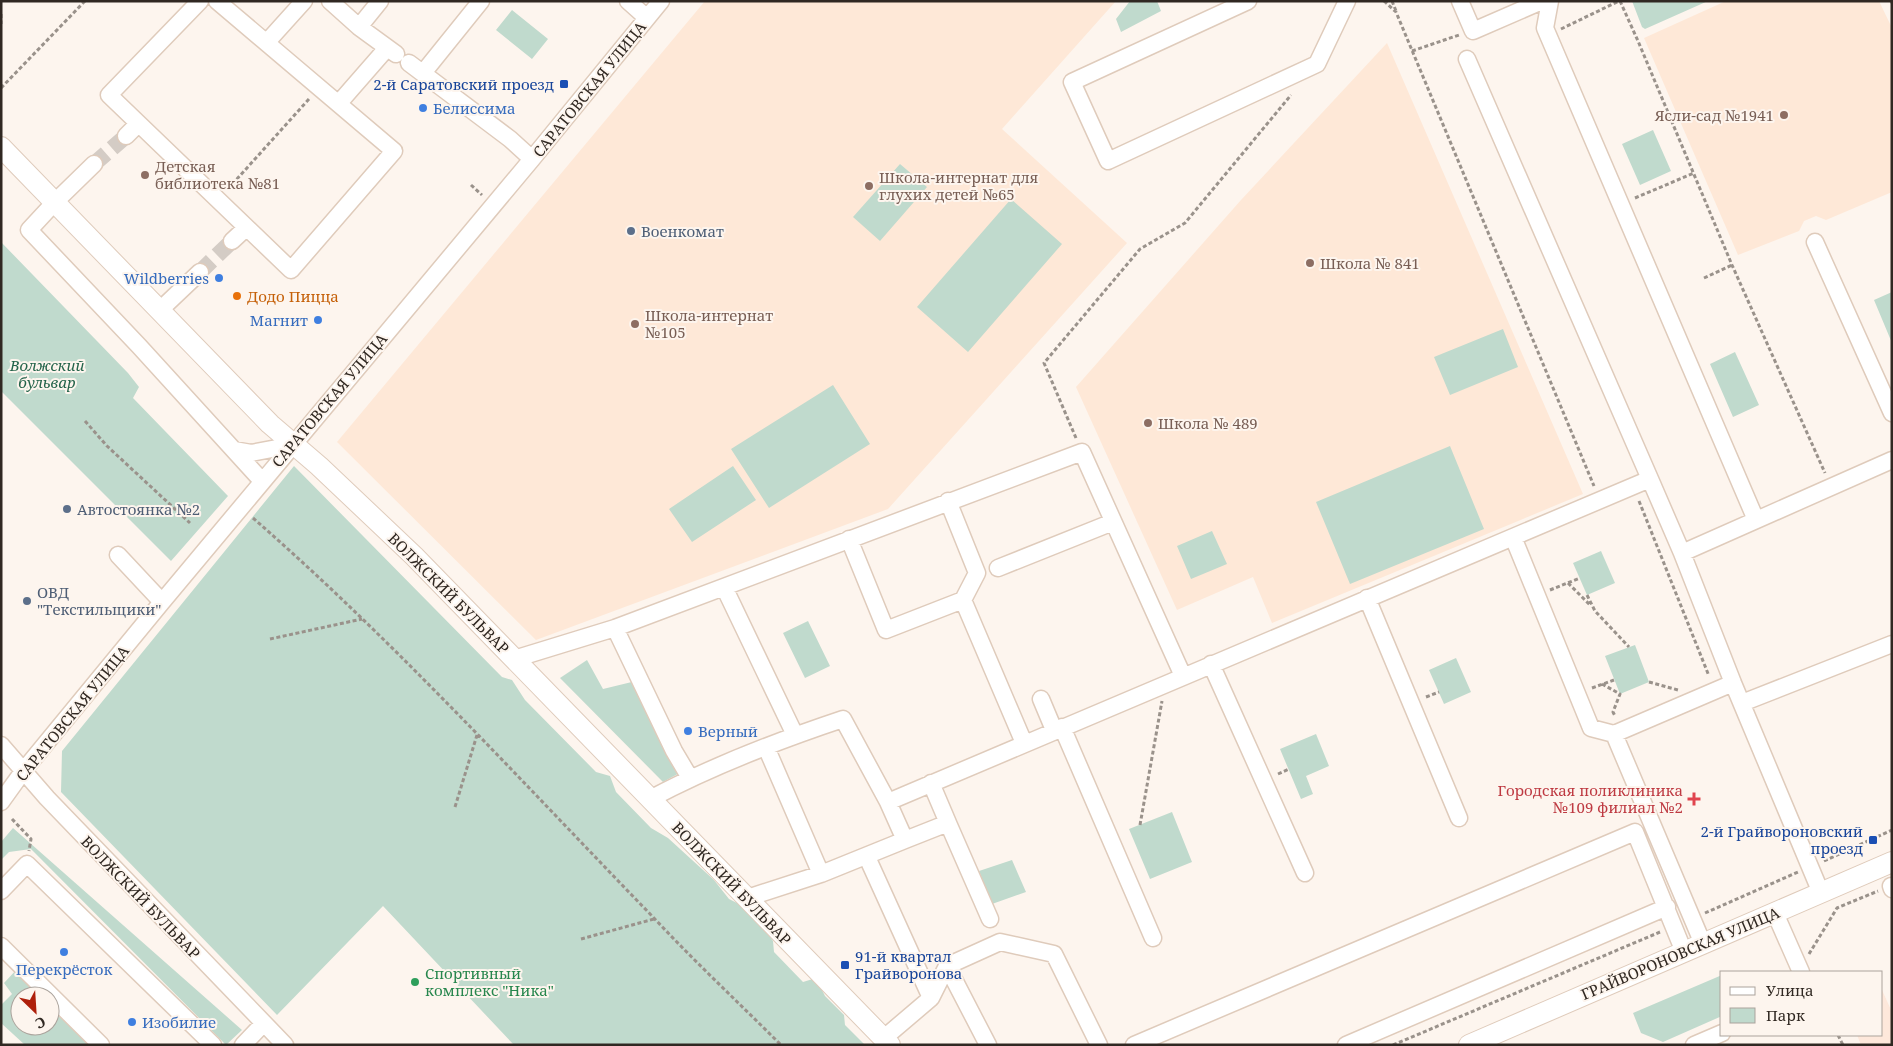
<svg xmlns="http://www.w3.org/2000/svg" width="1893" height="1046" viewBox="0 0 1893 1046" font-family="'Noto Serif',serif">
	<rect width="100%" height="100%" fill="#fdf5ee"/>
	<path fill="#fee8d7" d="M705,1h411l-114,128 125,114 -239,266 -352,131 -199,-198z
		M1726,1h153l13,27v164l-66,28 -10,-4 -12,5 -5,10 -61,24 -94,-217z
		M1387,43l196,451 -311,129 -19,-46 -76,33 -101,-223 165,-187z"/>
	<path fill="#fee8db" d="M1882,990l10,22v31l-4,2h-27l-4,-10h25z"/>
	<path fill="#c0dacd" d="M1130,1h27l4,10 -40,21 -5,-13z
		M1632,1h76l-63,28 -3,-2z
		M512,10l36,29 -16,20 -36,-29z
		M1653,130l18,41 -31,14 -18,-41z
		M900,164l27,23 -47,54 -27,-24z
		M1011,199l51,45 -94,108 -51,-45z
		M1,242l127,131 11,14 -6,11 95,98 -57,65 -170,-170z
		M1892,292v51l-18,-43z
		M1503,329l15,38 -68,28 -16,-38z
		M1735,352l24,53 -26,12 -23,-53z
		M833,385l37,59 -101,64 -38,-59z
		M1450,446l34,83 -134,55 -34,-82z
		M294,466l208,211 10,3 13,20 71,72 14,4 6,16 35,36 17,10 46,42 15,19 20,10 24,32 1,11 29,30 13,-4 9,18 19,19 1,10 20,20h-351l-131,-139 -106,109 -216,-223 1,-41z
		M733,466l23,34 -64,42 -23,-33z
		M1212,531l15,33 -36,15 -14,-33z
		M1601,551l14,32 -28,12 -14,-32z
		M808,621l22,45 -25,12 -22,-45z
		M1635,645l14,37 -29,12 -15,-38z
		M1456,658l15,34 -27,12 -15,-34z
		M587,660l16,29 37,-9 45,90 -22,12 -103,-104z
		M1316,734l13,32 -23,10 7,18 -12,5 -21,-50z
		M1172,812l20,50 -42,17 -21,-50z
		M13,828l229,202 -16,15 -195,-196 -22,3 -8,8v-18z
		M1012,860l14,32 -34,12 -13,-33z
		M17,969l27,27h-24v30h30v-24l43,43h-68l-24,-22v-18l11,-11 -8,-11z
		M1722,975v41l-59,26 -22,-9 -8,-20z"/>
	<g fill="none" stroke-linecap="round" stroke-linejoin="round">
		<path stroke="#d4ccc5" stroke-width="16" stroke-dasharray="16 8" stroke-linecap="butt" d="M94,164l32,-28
			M200,272l32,-31"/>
		<defs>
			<path id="minor" d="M200,1l-91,94 182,175 103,-119 -177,-150
				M330,1l29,26
				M380,1l-21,26 37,27
				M628,1l19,17
				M1248,1l-176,81 36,79 209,-97 30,-63
				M1460,1l13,30 69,-30
				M1550,1l-5,27 211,492
				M267,42l37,-41
				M1467,59l183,420
				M409,63l101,76 22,20
				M423,73l58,-72
				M339,103l48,-55
				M126,136l12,-12
				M94,164l-40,39 -25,27 110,116 123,135
				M232,241l14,-13
				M1815,242l77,171
				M160,310l40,-38
				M234,450l17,3 42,-8
				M1513,537l78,191 23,6 89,210
				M849,539l37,91 77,-30 14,-27 -29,-72
				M1682,553l210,-93
				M118,555l44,47
				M998,568l115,-46
				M724,587l71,148
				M1367,598l92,220
				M963,600l61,143
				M615,628l59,123 16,27
				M514,659l101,-31 467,-176 101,224
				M1211,664l94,209
				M1041,699l13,31
				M1742,703l150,-59
				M1062,727l91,211
				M1614,734l119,-51
				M1,745l46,53 238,247
				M766,747l55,127
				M650,799c62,-33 127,-58 193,-80l45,83
				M1,802l23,-32 138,-168 370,-443 129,-158
				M948,823l42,96
				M905,840l43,-17 -17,-40
				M867,857l64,141
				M1891,886l1,3
				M1,891l26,-27 186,181
				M747,898l74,-24 84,-34 -17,-38 762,-323 32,74 51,130 88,210
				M1775,913l26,59
				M1,946l100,99
				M947,966l41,79
				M884,1038l47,-40 16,-32 53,-24 54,12 45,91
				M243,1045l20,-21
				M1134,1045l501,-213 49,120
				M1346,1045l321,-138
				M1694,1045l28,-12"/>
			<path id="major" d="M1,147l269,277 49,42 95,90 476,489
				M1469,1045l423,-183"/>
		</defs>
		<use href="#minor" stroke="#dfcbbb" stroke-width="19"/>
		<use href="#major" stroke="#dfcbbb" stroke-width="22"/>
		<path stroke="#9a928b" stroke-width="3" stroke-dasharray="4 2.5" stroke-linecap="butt" d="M1384,1l12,11 198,474
			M1392,1l4,10
			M1620,1l18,40 94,224 93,208
			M1891,1l1,2
			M1,14v10
			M1561,29l58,-28
			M1412,51l47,-16
			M1,88l84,-87
			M471,185l11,10
			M228,189l81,-90
			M1635,198l59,-25
			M1704,278l28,-13
			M85,421l22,25 83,77
			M1076,438l-32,-75 96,-114 45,-26 106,-128
			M1639,501l70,175
			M253,518c142,124 269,264 400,399 41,44 85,85 128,128
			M1568,583l22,22
			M1550,590l30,-12
			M1587,595l8,16 34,36
			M270,639l92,-20
			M1649,682l29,8
			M1602,684l18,10 -7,18 2,4
			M1592,688l22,-8
			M1426,697l13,-5
			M1278,774l11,-5
			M455,807l22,-72
			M12,819l19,20 -2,12
			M1140,825l22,-124
			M1824,861l68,-31
			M1705,913l93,-41
			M581,939l73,-20
			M1809,954l28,-46 41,-17
			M1838,1035l5,10
			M1393,1045l267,-113"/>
		<use href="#minor" stroke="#fff" stroke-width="16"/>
		<use href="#major" stroke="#fff" stroke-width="20"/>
	</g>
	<g fill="#1a4fb4" stroke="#fdf5ee" stroke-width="2">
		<rect x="559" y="79" width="10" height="10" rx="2.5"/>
		<rect x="1868" y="835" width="10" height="10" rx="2.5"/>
		<rect x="840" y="960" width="10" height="10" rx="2.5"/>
	</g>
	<g fill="#3f7fe0" stroke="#fdf5ee" stroke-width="2">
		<circle cx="423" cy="108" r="5"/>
		<circle cx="219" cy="278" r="5"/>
		<circle cx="318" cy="320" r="5"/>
		<circle cx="688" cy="731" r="5"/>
		<circle cx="64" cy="952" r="5"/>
		<circle cx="132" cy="1022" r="5"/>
	</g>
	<g fill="#8d6e63" stroke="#fdf5ee" stroke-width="2">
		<circle cx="1784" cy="115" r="5"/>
		<circle cx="145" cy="175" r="5"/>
		<circle cx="869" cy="186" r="5"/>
		<circle cx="1310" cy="263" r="5"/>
		<circle cx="635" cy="324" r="5"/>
		<circle cx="1148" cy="423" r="5"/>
	</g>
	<g fill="#5c6f8a" stroke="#fdf5ee" stroke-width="2">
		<circle cx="631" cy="231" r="5"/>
		<circle cx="67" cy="509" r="5"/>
		<circle cx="27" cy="601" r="5"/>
	</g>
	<circle fill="#e8710a" stroke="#fdf5ee" stroke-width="2" cx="237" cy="296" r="5"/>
	<path fill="#e0444e" stroke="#fdf5ee" stroke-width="2" d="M1691.5 791.5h5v5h5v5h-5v5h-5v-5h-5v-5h5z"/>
	<circle fill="#2e9e5b" stroke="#fdf5ee" stroke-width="2" cx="415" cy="982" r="5"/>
	<g text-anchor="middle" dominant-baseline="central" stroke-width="4" stroke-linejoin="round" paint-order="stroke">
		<g font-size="15" fill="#164399" stroke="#fdf5ee" text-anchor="end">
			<text x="554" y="84">2-й Саратовский проезд</text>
			<text x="1863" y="831">2-й Грайвороновский<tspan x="1863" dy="17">проезд</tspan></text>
			<text x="855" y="956" text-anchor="start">91-й квартал<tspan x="855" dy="17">Грайворонова</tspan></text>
		</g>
		<g font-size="15" fill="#302822" stroke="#fdf5ee">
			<text transform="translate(589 89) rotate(-51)">САРАТОВСКАЯ УЛИЦА</text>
			<text transform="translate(329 400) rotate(-50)">САРАТОВСКАЯ УЛИЦА</text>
			<text transform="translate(449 593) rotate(45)">ВОЛЖСКИЙ БУЛЬВАР</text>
			<text transform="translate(72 713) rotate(-51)">САРАТОВСКАЯ УЛИЦА</text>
			<text transform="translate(732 883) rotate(46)">ВОЛЖСКИЙ БУЛЬВАР</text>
			<text transform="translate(141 897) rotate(46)">ВОЛЖСКИЙ БУЛЬВАР</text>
			<text transform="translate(1680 953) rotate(-23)">ГРАЙВОРОНОВСКАЯ УЛИЦА</text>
		</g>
		<g font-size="15" fill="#366cbe" stroke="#fdf5ee" text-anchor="start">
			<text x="433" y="108">Белиссима</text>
			<text x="209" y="278" text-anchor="end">Wildberries</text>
			<text x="308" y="320" text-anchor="end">Магнит</text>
			<text x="698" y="731">Верный</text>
			<text x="64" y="969" text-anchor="middle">Перекрёсток</text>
			<text x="142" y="1022">Изобилие</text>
		</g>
		<g font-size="15" fill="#785e54" stroke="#fdf5ee" text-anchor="start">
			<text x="1774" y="115" text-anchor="end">Ясли-сад №1941</text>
			<text x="155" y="166">Детская<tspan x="155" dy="17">библиотека №81</tspan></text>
			<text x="879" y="177">Школа-интернат для<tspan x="879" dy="17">глухих детей №65</tspan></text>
			<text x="1320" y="263">Школа № 841</text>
			<text x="645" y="315">Школа-интернат<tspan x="645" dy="17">№105</tspan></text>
			<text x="1158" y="423">Школа № 489</text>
		</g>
		<g font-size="15" fill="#4e5e75" stroke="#fdf5ee" text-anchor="start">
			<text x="641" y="231">Военкомат</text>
			<text x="77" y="509">Автостоянка №2</text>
			<text x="37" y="592">ОВД<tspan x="37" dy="17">"Текстильщики"</tspan></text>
		</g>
		<g font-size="15" fill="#c56008" stroke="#fdf5ee" text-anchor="start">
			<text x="247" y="296">Додо Пицца</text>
		</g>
		<g font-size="15" font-style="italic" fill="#25644b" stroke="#fdf5ee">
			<text x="47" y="365">Волжский<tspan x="47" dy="17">бульвар</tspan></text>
		</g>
		<g font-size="15" fill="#be3a42" stroke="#fdf5ee" text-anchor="end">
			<text x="1683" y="790">Городская поликлиника<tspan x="1683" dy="17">№109 филиал №2</tspan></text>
		</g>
		<g font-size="15" fill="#27864d" stroke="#fdf5ee" text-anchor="start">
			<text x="425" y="973">Спортивный<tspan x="425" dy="17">комплекс "Ника"</tspan></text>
		</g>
	</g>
	<rect width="1893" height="1046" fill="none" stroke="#302822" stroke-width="5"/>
	<rect x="1720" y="971" width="162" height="65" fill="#fdf5ee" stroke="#aba39c"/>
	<rect x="1730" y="987" width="25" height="8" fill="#ffffff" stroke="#aba39c"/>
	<text x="1766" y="996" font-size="15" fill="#302822">Улица</text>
	<rect x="1730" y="1008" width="25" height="15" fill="#c0dacd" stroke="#aba39c"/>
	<text x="1766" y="1021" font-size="15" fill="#302822">Парк</text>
	<g transform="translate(35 1011) rotate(155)"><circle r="24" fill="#fdf5ee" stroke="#aba39c"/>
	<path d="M0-4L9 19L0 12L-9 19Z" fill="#ae200b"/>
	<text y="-8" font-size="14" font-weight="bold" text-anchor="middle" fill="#302822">С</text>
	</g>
</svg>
